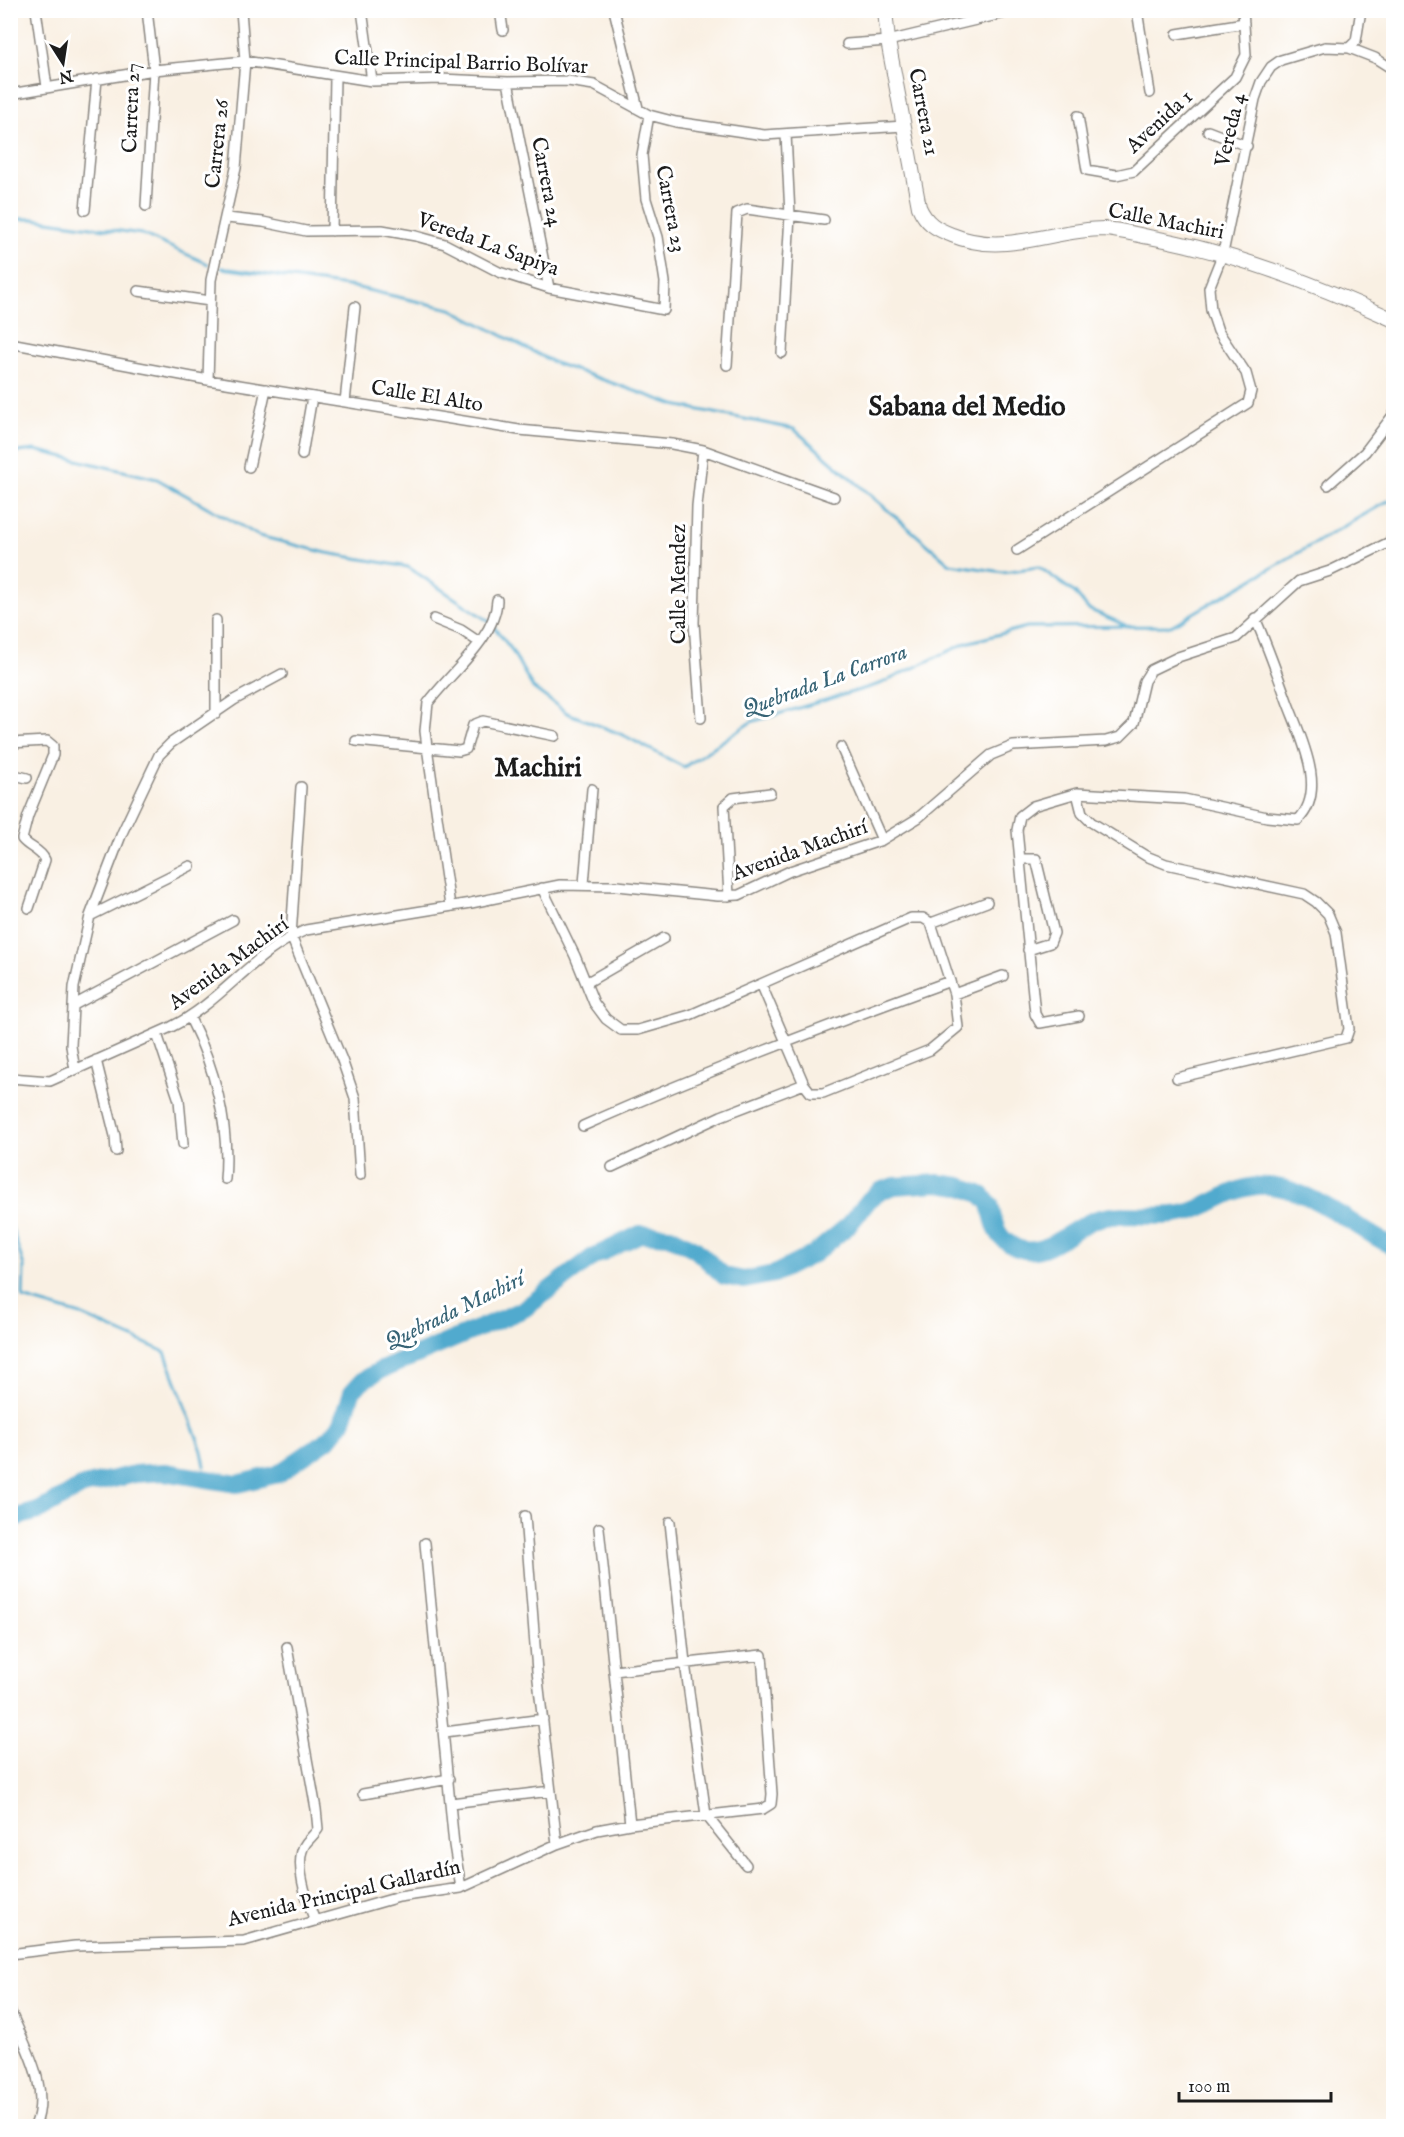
<svg xmlns="http://www.w3.org/2000/svg" width="1404" height="2137" viewBox="0 0 1404 2137" font-family="'IM FELL English',serif">
	<rect width="100%" height="100%" fill="#fff"/>
	<filter id="ink" filterUnits="userSpaceOnUse"><feTurbulence type="fractalNoise" baseFrequency=".0167" numOctaves="2"/><feDisplacementMap in="SourceGraphic" scale="12" xChannelSelector="R" yChannelSelector="G"/><feConvolveMatrix kernelMatrix="1 2 1 2 8 2 1 2 1" color-interpolation-filters="sRGB"/></filter>
	<filter id="wash" filterUnits="userSpaceOnUse"><feTurbulence type="fractalNoise" baseFrequency=".008" numOctaves="4" result="noise"/><feDisplacementMap in="SourceGraphic" scale="24" xChannelSelector="R" yChannelSelector="G"/><feGaussianBlur stdDeviation="1.35" result="paint"/><feColorMatrix in="noise" values="0 0 0 0 0 0 0 0 0 0 0 0 0 0 0 0 0 1.4 0 .05"/><feComposite in="paint" operator="in"/></filter>
	<g filter="url(#wash)">
		<rect width="100%" height="100%" fill="#f9f0e3"/>
		<g fill="none" stroke-linecap="round" stroke-linejoin="round">
			<path stroke="#51aace" stroke-width="3" d="M10,219h24l108,15 66,30
				M222,268l132,19 97,22 104,54 120,42 119,24 156,135 53,8 36,-5 36,26 13,16 37,16
				M10,453l25,-3 122,29 102,57 68,17 81,14 82,55 21,27 22,39 34,25 56,22 61,32 67,-45 129,-38 86,-41 61,-16 144,-1 217,-125 6,1
				M10,1223l14,43 -1,32 58,17 84,37 37,99 3,15"/>
			<path stroke="#51aace" stroke-width="18" d="M10,1519l28,-8 45,-25 52,-12 30,-2 72,12 41,-10 52,-36 12,-15 10,-31 10,-11 17,-10 145,-62 69,-52 47,-23 30,2 25,13 29,27 20,4 30,-6 40,-20 35,-29 20,-25 11,-9 15,-5 43,-3 22,3 22,9 8,9c4,20 6,35 27,44 30,12 55,-23 83,-30 28,-7 58,2 86,-5 24,-6 47,-26 72,-27 49,-3 94,41 136,61"/>
		</g>
	</g>
	<g filter="url(#ink)">
		<g fill="none" stroke-linecap="round" stroke-linejoin="round">
			<defs>
				<path id="street" d="M36,10l11,77
					M362,10l10,71
					M500,10l3,20
					M614,10l24,98
					M1137,10l13,83
					M1177,34l67,-11
					M847,44l41,-3 130,-31
					M1349,48l7,-7 5,-31
					M508,82l41,206
					M10,94l144,-24 91,-9 127,20 68,-2 68,3 60,-1 26,4 55,30 27,7 88,13 140,-9
					M1078,116l9,54 29,5 18,-4 101,-94 11,-22 -3,-45
					M1208,131l39,15
					M146,206l8,-136 -7,-60
					M85,210l12,-131
					M227,218l36,4 43,9 76,-1 34,6 29,8 54,28 50,16 115,22 1,-28 -7,-45 -12,-38 -4,-44 7,-40
					M332,231l3,-154
					M138,291l72,10
					M10,343l198,37 311,50 153,14 31,6 131,47
					M782,353l8,-138 -4,-81
					M727,365l10,-152 10,-4 77,11
					M208,380l3,-100 25,-112 9,-107 -4,-51
					M345,402l10,-95
					M302,455l10,-58
					M249,467l17,-78
					M1328,485l37,-33 29,-38
					M1017,550l231,-147 3,-12 -5,-18 -28,-42 -7,-21 -2,-22 14,-35 32,-154 6,-17 10,-15 10,-7 44,-13 24,1 26,10 19,12
					M434,619l27,11 18,12
					M216,620v94
					M701,718l-7,-95 3,-117 6,-56
					M356,741l103,10 7,-2 7,-24 10,-4 72,15
					M10,743l37,-2 6,5v9l-25,61 -6,23c7,9 18,10 23,21l-16,48
					M841,747l41,93
					M10,774l17,4
					M301,787l-10,149 51,124 13,38 5,77
					M1077,793l5,20 9,9 55,34 20,8 138,30 12,8 12,12 8,19 13,96 -3,9 -169,40
					M1020,859h16l18,74 -4,10 -22,7
					M584,884l8,-95
					M542,888l33,68 19,47 12,16 15,11h17l52,-15 221,-97h12l8,5 23,71 4,33 -28,23 -107,43h-12l-7,-9 -42,-98
					M729,896l-5,-90 9,-8 37,-5
					M450,906l-23,-159 -2,-16 3,-28c22,-30 68,-65 69,-103
					M90,916l100,-50
					M931,923l56,-21
					M586,983l78,-45
					M954,994l49,-18
					M74,1005l159,-85
					M1079,1016l-39,7 -5,-9 -18,-184 3,-14 13,-10 44,-13 107,6 83,18 31,3c31,-30 1,-86 -11,-119 -10,-28 -20,-56 -32,-83
					M190,1018c24,47 40,107 35,161
					M157,1034l22,66 4,44
					M96,1060l19,76 1,15
					M75,1070l-4,-24 3,-59 16,-71 32,-83 37,-78 12,-12 63,-43 48,-26
					M10,1078l40,3 121,-54c51,-25 82,-75 135,-97l165,-27 89,-18 57,1 101,10 21,-1 51,-24 92,-31 36,-22 73,-63 22,-9 93,-5 14,-4 14,-14 10,-42 7,-11 27,-13 58,-19 63,-57 31,-10 64,-31
					M583,1126c121,-54 243,-100 367,-145
					M612,1167l109,-51 83,-32
					M525,1516l12,155 20,173
					M670,1522l15,141 21,152 40,50
					M599,1528l31,296
					M425,1543l29,302 7,43
					M287,1647l29,162 2,20c-4,6 -8,9 -12,14 -14,18 2,60 9,78
					M445,1732l98,-13
					M363,1794l86,-15
					M451,1803l100,-12
					M10,1954l65,-8 169,-5 155,-44 62,-9 96,-44 40,-14 33,-6 133,-15 8,-5 1,-10 -10,-139 -148,16
					M10,2010c15,37 41,77 25,116"/>
				<path id="secondary" d="M885,10l3,31 31,166c7,16 17,22 33,28 53,22 99,-6 152,-6 15,1 30,5 45,8 84,15 167,47 245,83"/>
			</defs>
			<use href="#street" stroke="#8a8680" stroke-width="12"/>
			<use href="#secondary" stroke="#8a8680" stroke-width="16"/>
			<use href="#street" stroke="#fff" stroke-width="9"/>
			<use href="#secondary" stroke="#fff" stroke-width="14"/>
		</g>
	</g>
	<g text-anchor="middle" dominant-baseline="central" stroke-width="6" stroke-linejoin="round" paint-order="stroke">
		<g font-size="21" fill="#1c1c1c" stroke="#fff">
			<text transform="translate(461 63) rotate(2)">Calle Principal Barrio Bolívar</text>
			<text transform="translate(132 108) rotate(-88)">Carrera 27</text>
			<text transform="translate(923 112) rotate(79)">Carrera 21</text>
			<text transform="translate(1160 122) rotate(-43)">Avenida 1</text>
			<text transform="translate(1231 130) rotate(-77)">Vereda 4</text>
			<text transform="translate(218 144) rotate(-84)">Carrera 26</text>
			<text transform="translate(546 182) rotate(79)">Carrera 24</text>
			<text transform="translate(670 209) rotate(79)">Carrera 23</text>
			<text transform="translate(1166 222) rotate(11)">Calle Machiri</text>
			<text transform="translate(488 245) rotate(20)">Vereda La Sapiya</text>
			<text transform="translate(427 397) rotate(9)">Calle El Alto</text>
			<text transform="translate(679 584) rotate(-90)">Calle Mendez</text>
			<text transform="translate(800 851) rotate(-20)">Avenida Machirí</text>
			<text transform="translate(229 964) rotate(-36)">Avenida Machirí</text>
			<text transform="translate(344 1894) rotate(-13)">Avenida Principal Gallardín</text>
		</g>
		<g font-size="22" font-style="italic" fill="#366375" stroke="#fff">
			<text transform="translate(825 681) rotate(-20)">Quebrada La Carrora</text>
			<text transform="translate(455 1311) rotate(-26)">Quebrada Machirí</text>
		</g>
		<g font-size="27" font-weight="bold" fill="#1c1c1c" stroke="#fff">
			<text x="967" y="408">Sabana del Medio</text>
			<text x="538" y="769">Machiri</text>
		</g>
	</g>
	<rect width="1404" height="2137" fill="none" stroke="#fff" stroke-width="36"/>
	<g transform="translate(63 63) rotate(168)" stroke="#ffffff" stroke-width="4.5" paint-order="stroke">
	<path d="M0-4.5L10 22L0 15L-10 22Z" fill="#1c1c1c"/>
	<text y="-9" font-size="16" font-weight="bold" text-anchor="middle" fill="#1c1c1c">N</text>
	</g>
	<path d="M1179 2092v9h152v-9" fill="none" stroke="#1c1c1c" stroke-width="3"/>
	<text x="1188" y="2092" font-size="18" fill="#1c1c1c" stroke="#ffffff" stroke-width="4.5" paint-order="stroke">100 m</text>
</svg>
